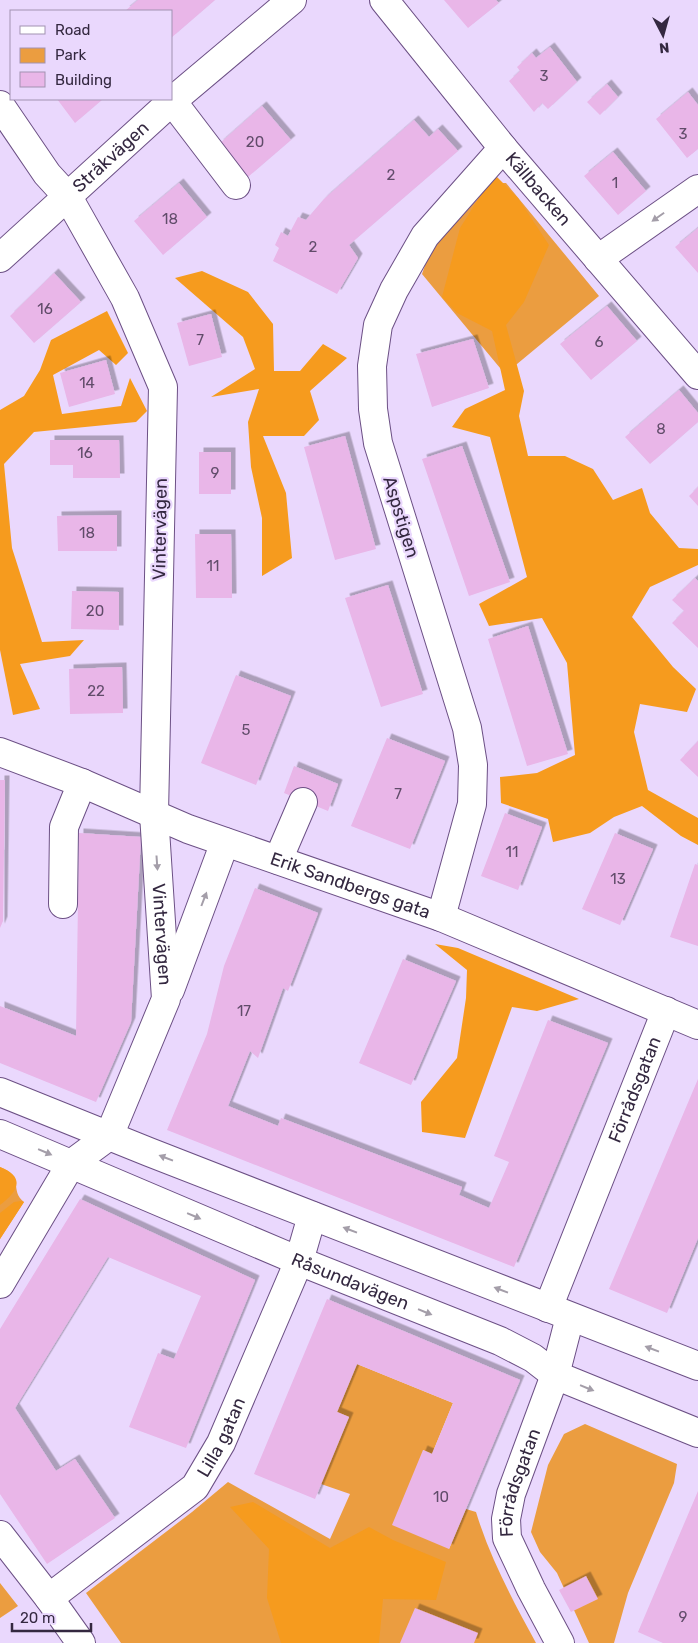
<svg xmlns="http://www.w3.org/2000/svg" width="698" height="1643" viewBox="0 0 698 1643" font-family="Rubik,sans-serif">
	<defs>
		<filter id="shadow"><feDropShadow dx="4.5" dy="-4.5" stdDeviation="0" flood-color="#0004"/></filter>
	</defs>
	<rect width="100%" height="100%" fill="#ead8fd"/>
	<path fill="#eb9d40" d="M500,183h6l93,113 -94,78 -83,-100 8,-23 55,-60z
		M0,1167c25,10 9,23 24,35l-24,37z
		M357,1364l96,39 -21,51 -9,-4 26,99 17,-40 10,3c14,46 37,89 60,131h-415l-35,-50 106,-81 36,-30 102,57 20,-45 -29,-10 28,-67 -12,-5z
		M585,1424l92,40 -3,19 -46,110 -14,50h-25l-32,-70 -17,-21 -9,-20 17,-67 16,-31z
		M0,1583l18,23 -18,12z"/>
	<path fill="#f69b1e" d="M494,174l24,24 31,47 -25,57 -18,23 18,66 -5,25 9,40h37l28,13 20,31 29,-12 8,25 29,35 19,1v16l-48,22 -18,30 41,50 23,22 -9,23 -47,-8 -6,28 14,58 50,28v27l-17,-9 -39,-30 -28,11 -24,16 -37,9 -5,-23 -47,-16 -1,-26 37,-4 38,-18 -8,-92 -25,-45 -53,8 -10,-22 48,-27 -37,-140 -38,-10 13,-18 40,-19 -13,-59 -35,-18 -15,-16 18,-69z
		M202,271l46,21 25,32 1,47h26l23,-27 24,14 -37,33 9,29 -15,16h-41l23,57 6,65 -30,18v-58l-11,-51 -3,-45 11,-33 -48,8 44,-28 -12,-32 -68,-59z
		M107,311l21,42 -12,12 -17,-15 -46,25 9,39 59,-8 9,-28 17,33 -11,11 -102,10 -30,32 8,84 30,94 42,-2 -14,16 -50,8 20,45 -27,6 -13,-65v-240l24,-14 16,-26 11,-30z
		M435,944l23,4 121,51 -42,12 -25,-4 -47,131 -43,-6 -1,-30 36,-44 9,-60 1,-28z
		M0,1167c26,10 18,25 0,38z
		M21,1201l3,1 -24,37v-26l14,-11z
		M253,1502l77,46 39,-21 24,13 53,22 -10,38 -53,-1 -4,44h-98l-14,-45 2,-49 -39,-42z"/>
	<path fill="#e9b6e8" filter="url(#shadow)" d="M138,0h77l-44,38v-27h-46z
		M444,0h52l3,3 -31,25z
		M550,47l27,35 -29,27 -6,-6 -8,9 -25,-31 11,-10 -3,-4 15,-14 4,5z
		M607,84l11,13 -18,18 -13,-13z
		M688,92l10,13v44l-11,9 -31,-39z
		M57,99h46l-28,24z
		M262,106l29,34 -43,37 -29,-33z
		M414,120l15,17 9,-8 20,22 -109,94 9,13 -21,36 -64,-33 6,-13 -4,-3 6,-13 7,4 10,-19 8,3 18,-21z
		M613,152l33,39 -28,24 -34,-39z
		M179,183l28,34 -44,38 -29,-34z
		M698,228v45l-23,-26z
		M54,273l27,29 -47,41 -24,-27z
		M607,306l30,35 -46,39 -31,-36z
		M211,314l11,43 -33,9 -12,-43z
		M473,339l16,49 -57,19 -16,-53z
		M106,360l9,34 -46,13 -9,-34z
		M679,390l19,23v9l-48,42 -25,-27z
		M345,436l31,113 -41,11 -31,-113z
		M50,440h69l1,38h-47v-13h-23z
		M462,446l48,136 -41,14 -47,-137z
		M199,452h32v42h-32z
		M698,487v19l-9,-10z
		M117,515v36h-59l-1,-35z
		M195,534h36l1,64h-36z
		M695,578l3,3v67l-26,-25 12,-12 -12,-11z
		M388,585l35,109 -42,13 -36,-109z
		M72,591l47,1v38l-48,-1z
		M528,626l40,128 -41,12 -39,-127z
		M122,667l1,46 -53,1 -1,-45z
		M236,675l55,21 -35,89 -55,-22z
		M387,738l58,23 -35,88 -59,-23z
		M698,741v36l-18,-17z
		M294,766l44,18 -10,27 -44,-18z
		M0,780h5l-2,141 -3,7z
		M505,813l37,14 -24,63 -37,-14z
		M79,833l62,4 -10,185 -35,80 -96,-39v-57l76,30z
		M615,833l38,16 -33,76 -38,-16z
		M695,864l3,1v81l-28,-9z
		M255,888l63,25 -30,78 -5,-3 -25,70 -8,-7 -22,55 50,20 3,-8 181,69 -3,8 30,13 20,-46 -15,-6 54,-136 60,23 -94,224 -347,-137 40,-96 17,-68z
		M403,959l53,22 -45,104 -52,-22z
		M698,1079v159l-31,75 -58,-24z
		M80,1199l175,81 -69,168 -57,-21 29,-74 16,6 27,-63 -93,-39 -93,151 41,63 19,-12 40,59 -68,46 -47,-70v-165z
		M327,1299l193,81 -71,169 -57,-24 31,-75 9,4 21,-51 -96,-39 -20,48 12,5 -34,82 -61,-25z
		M698,1491v152h-35l-25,-11z
		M586,1576l12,23 -27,13 -12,-22z
		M415,1608l63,25 -4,10h-74z"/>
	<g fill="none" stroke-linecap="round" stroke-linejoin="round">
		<defs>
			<g id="minor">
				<path id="s1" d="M384,0l119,148 195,227"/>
				<path d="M172,101l64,84"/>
				<path id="s2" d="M0,105l47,69 21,23 57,101 38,89 -9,427 12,185 -57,137 -38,28 -71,120"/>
				<path id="s3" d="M0,258l172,-157 120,-101"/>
				<path d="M598,259l100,-70"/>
				<path id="s4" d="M0,752l82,31 106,46 253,88 257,108"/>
				<path d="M278,860l25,-58"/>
				<path d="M63,904l1,-77 18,-44"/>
				<path d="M441,917l31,-113 1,-39 -6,-37 -89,-285 -5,-34 -1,-43 6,-41 16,-35 31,-54 78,-88"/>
				<path d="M170,990l55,-148"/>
				<path d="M0,1092l149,60 549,214"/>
				<path id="s5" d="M0,1134l299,127 201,80 33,17 22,17 143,58"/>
				<path id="s6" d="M548,1308l118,-297"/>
				<path d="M0,1535l49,63 32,45"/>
				<path id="s7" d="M49,1598l146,-111 26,-44 78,-182 13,-45"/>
				<path id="s8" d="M560,1643l-29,-54 -24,-51 -1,-19 5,-25 44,-119 15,-58"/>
			</g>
		</defs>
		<use href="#minor" stroke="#6c5085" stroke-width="30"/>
		<use href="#minor" stroke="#fff" stroke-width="28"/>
	</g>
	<defs><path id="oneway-solid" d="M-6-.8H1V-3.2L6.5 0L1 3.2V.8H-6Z" transform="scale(1.25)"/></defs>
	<g fill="#a49ea9">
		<use href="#oneway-solid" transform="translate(658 217) rotate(145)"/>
		<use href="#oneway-solid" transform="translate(157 863) rotate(86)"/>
		<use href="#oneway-solid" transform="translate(204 899) rotate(-69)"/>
		<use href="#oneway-solid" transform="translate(45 1152) rotate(23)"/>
		<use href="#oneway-solid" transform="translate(166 1158) rotate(-159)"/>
		<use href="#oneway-solid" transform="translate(194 1216) rotate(23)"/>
		<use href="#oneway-solid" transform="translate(350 1230) rotate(-159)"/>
		<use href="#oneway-solid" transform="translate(501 1290) rotate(-159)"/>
		<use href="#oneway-solid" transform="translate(425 1312) rotate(22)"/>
		<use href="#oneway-solid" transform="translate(652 1349) rotate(-159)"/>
		<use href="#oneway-solid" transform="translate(587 1388) rotate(22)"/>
	</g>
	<g text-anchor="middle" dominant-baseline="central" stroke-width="4.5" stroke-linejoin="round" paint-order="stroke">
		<g font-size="15" fill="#614c6a">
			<text x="544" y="76">3</text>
			<text x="683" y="134">3</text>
			<text x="255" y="142">20</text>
			<text x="391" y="175">2</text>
			<text x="615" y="183">1</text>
			<text x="170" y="219">18</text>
			<text x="313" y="247">2</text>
			<text x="45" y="309">16</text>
			<text x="200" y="340">7</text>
			<text x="599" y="342">6</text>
			<text x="87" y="383">14</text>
			<text x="661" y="429">8</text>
			<text x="85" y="453">16</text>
			<text x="215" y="473">9</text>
			<text x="87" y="533">18</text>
			<text x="213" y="566">11</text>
			<text x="95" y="611">20</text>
			<text x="96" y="691">22</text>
			<text x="246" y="730">5</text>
			<text x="398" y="794">7</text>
			<text x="512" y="852">11</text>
			<text x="618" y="879">13</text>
			<text x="244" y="1011">17</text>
			<text x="441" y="1497">10</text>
			<text x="683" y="1617">9</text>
		</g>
		<g font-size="18" fill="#342840" stroke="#ead8fd">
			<text stroke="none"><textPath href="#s3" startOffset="150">Stråkvägen</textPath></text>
			<text stroke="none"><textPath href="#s1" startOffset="244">Källbacken</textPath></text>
			<text transform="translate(401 517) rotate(73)">Aspstigen</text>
			<text transform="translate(160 529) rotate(-89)">Vintervägen</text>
			<text stroke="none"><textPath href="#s4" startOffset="375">Erik Sandbergs gata</textPath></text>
			<text stroke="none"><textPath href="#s2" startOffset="875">Vintervägen</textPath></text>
			<text stroke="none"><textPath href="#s6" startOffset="235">Förrådsgatan</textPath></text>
			<text stroke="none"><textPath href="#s5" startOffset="380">Råsundavägen</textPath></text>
			<text stroke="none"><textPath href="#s7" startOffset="240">Lilla gatan</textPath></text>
			<text stroke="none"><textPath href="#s8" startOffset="175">Förrådsgatan</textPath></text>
		</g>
	</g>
	<rect x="10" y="10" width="162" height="90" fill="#ead8fd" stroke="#a192b1"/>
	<rect x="20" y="26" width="25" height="8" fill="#ffffff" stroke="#a192b1"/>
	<text x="55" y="35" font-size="15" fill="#342840">Road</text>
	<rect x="20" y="48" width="25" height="15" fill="#eb9d40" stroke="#a192b1"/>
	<text x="55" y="60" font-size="15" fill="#342840">Park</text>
	<rect x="20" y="72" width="25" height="15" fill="#e9b6e8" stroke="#a192b1"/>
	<text x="55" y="85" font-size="15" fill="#342840">Building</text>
	<g transform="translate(663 35) rotate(174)" stroke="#ead8fd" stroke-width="4" paint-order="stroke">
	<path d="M0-4L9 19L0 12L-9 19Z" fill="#342840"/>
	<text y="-8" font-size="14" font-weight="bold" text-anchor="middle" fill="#342840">N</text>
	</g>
	<path d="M12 1623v8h79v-8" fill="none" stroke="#342840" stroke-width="2.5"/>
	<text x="20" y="1623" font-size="15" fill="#342840" stroke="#ead8fd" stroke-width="4" paint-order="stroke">20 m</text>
</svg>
